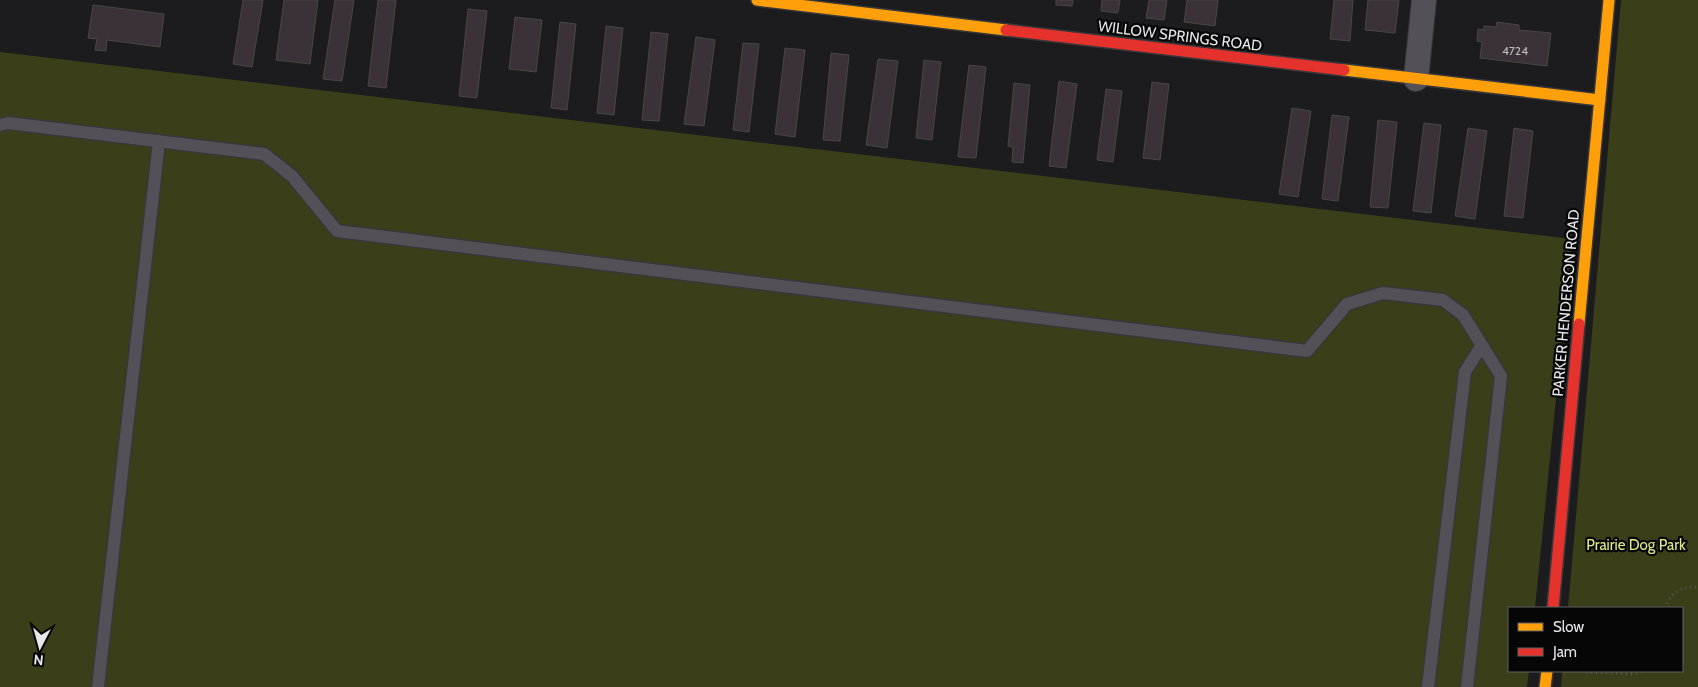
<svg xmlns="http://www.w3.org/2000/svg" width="1698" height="687" viewBox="0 0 1698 687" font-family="Cabin,sans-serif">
	<rect width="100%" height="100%" fill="#1c1b1d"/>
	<path fill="#3a3f1a" d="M1621,0h77v687h-137l1,-16h120v-63h-114z
		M0,52l1572,187 -37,369h-26v63h20l-2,16h-1527z"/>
	<path fill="#3b3139" stroke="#484748" d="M243,0h20l-11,67 -19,-3z
		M284,0h34l-8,64 -34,-4z
		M335,0h19l-12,81 -19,-2z
		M378,0h18l-10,88 -18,-2z
		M1056,0h17l-1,6 -16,-1z
		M1102,0h18l-2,13 -17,-2z
		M1149,0h18l-3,20 -18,-2z
		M1187,0h31l-3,26 -31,-4z
		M1334,0h19l-3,41 -20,-2z
		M1368,0h31l-4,33 -30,-3z
		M93,5l71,9 -4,33 -53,-7 -1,11 -11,-1 2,-11 -9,-1z
		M468,9l19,2 -10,87 -18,-2z
		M515,17l27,3 -6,52 -27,-3z
		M560,22l16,2 -9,86 -16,-2z
		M1497,22l22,3v5l32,3 -4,33 -67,-8 2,-16 -5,-1 1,-12 6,1v-4l12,1z
		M606,26l17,2 -9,87 -17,-2z
		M651,32l17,2 -9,87 -17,-1z
		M696,37l19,3 -11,86 -20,-2z
		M743,43l16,1 -10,88 -16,-2z
		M785,48l20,2 -10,87 -20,-3z
		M831,53l18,2 -9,86 -17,-1z
		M878,59l20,2 -11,87 -21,-3z
		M924,60l17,2 -9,78 -16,-2z
		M969,65l17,2 -10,91 -18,-1z
		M1059,81l18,3 -11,84 -17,-2z
		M1152,82l17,2 -9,76 -17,-2z
		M1014,83l16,2 -7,78 -11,-1 1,-15 -5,-1z
		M1106,89l16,2 -9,71 -16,-2z
		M1292,108l19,3 -13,86 -19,-3z
		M1332,115l17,2 -11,84 -16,-2z
		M1378,120l19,2 -9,86 -18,-1z
		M1424,123l17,2 -10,88 -18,-2z
		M1468,128l19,3 -12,88 -20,-3z
		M1514,128l19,3 -10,87 -19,-2z"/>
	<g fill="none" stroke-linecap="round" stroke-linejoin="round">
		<defs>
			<path id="lane" d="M0,125l8,-2 256,31 28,22 45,55 970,120 40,-47 36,-11 60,7 20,15 38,61 -34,311
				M98,687l61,-546
				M1428,687l37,-315 17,-27"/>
			<path id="street" d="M1416,79l8,-79"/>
			<path id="slow" d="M757,0l249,30
				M1344,70l256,30
				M1579,324l30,-324
				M1545,687l2,-16"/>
			<path id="jam" d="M1006,30l338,40
				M1553,608l26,-284"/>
		</defs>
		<use href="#lane" stroke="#383739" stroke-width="15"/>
		<use href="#street" stroke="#383739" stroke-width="26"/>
		<use href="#slow" stroke="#383739" stroke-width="14"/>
		<use href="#jam" stroke="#383739" stroke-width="14"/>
		<path stroke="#59575c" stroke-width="3" stroke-dasharray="1 4" stroke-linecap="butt" d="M1665,608c6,-16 16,-22 33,-21
			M1586,672l46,2 11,-3"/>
		<use href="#lane" stroke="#545058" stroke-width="12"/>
		<use href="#street" stroke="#545058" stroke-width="24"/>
		<use href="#slow" stroke="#ff9f0a" stroke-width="11"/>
		<use href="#jam" stroke="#e5322d" stroke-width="11"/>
	</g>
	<g text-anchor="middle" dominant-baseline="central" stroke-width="4.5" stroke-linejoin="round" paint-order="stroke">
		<g font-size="12" fill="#bcb9bc">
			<text x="1515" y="50">4724</text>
		</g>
		<g font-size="15" fill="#e7e6e8" stroke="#060607">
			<text transform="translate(1180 36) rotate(7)">WILLOW SPRINGS ROAD</text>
			<text transform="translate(1566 303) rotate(-85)">PARKER HENDERSON ROAD</text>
		</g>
		<g font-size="15" fill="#dfed88" stroke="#060607">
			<text x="1636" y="545">Prairie Dog Park</text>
		</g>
	</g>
	<rect x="1508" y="607" width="175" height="65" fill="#060607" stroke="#606061"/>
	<rect x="1518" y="623" width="25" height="8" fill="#ff9f0a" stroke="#606061"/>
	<text x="1553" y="632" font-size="15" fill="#e7e6e8">Slow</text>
	<rect x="1518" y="648" width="25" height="8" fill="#e5322d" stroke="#606061"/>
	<text x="1553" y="657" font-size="15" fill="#e7e6e8">Jam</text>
	<g transform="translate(40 647) rotate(186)" stroke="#060607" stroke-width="4" paint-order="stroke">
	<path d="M0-4L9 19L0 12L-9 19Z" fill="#e7e6e8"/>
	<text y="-8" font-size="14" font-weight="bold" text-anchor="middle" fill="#e7e6e8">N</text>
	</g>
</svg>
